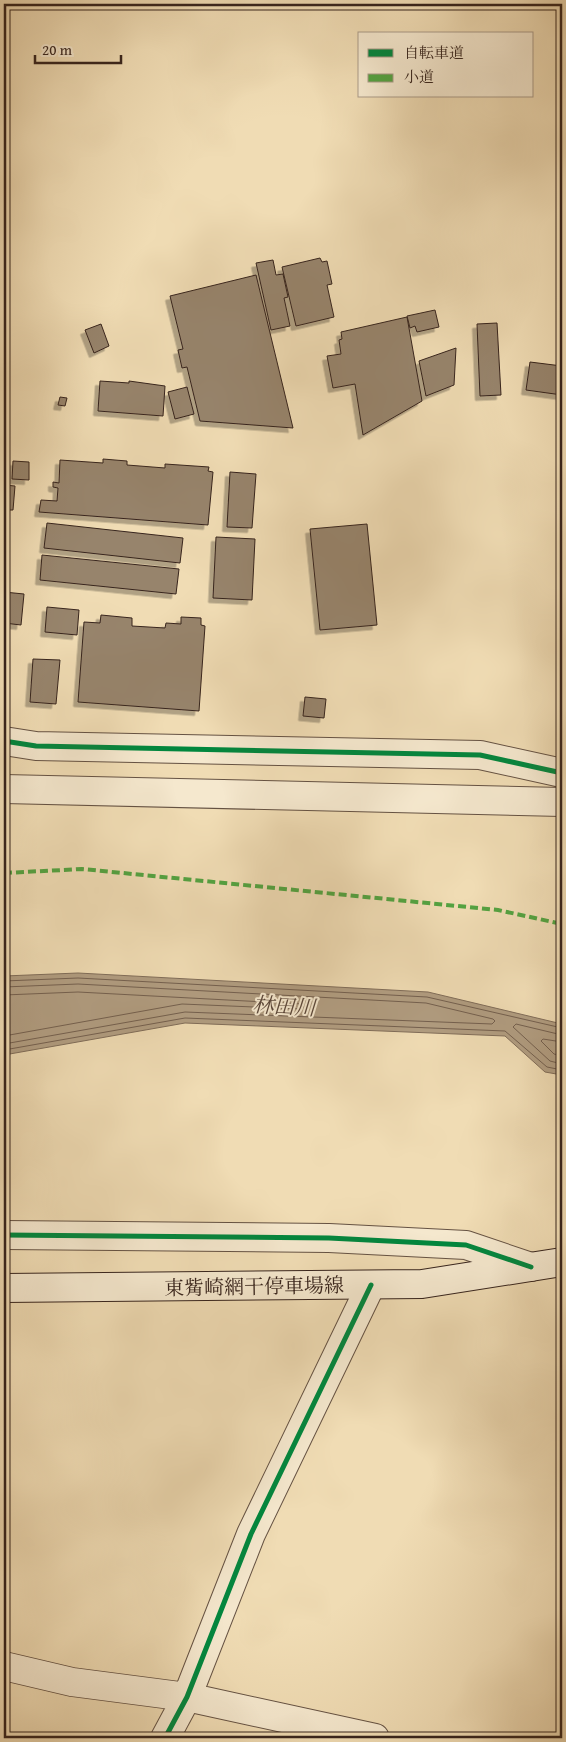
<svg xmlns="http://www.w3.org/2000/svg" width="566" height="1742" viewBox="0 0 566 1742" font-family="'Gentium Book Plus','Noto Serif JP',serif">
	<defs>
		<filter id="shadow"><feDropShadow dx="-4.5" dy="4.5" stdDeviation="0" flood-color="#0004"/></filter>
	</defs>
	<rect width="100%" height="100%" fill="#f0dcb4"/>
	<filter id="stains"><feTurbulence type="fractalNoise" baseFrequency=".004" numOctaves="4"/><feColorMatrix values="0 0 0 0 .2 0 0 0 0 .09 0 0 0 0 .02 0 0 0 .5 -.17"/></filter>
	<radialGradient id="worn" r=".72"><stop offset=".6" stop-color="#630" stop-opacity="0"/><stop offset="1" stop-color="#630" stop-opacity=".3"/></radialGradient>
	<path fill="#b19d81" stroke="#806d59" d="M78,973l350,19 134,32v51l-17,-3 -40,-36 -320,-13 -181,32v-79z"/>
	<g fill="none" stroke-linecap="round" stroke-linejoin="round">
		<path stroke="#74604f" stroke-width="1" d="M4,981l74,-3 349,19 135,31
			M4,987l74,-3 348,19 67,16 2,2 -3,3 -307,-12 -181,32
			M4,995l74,-3 224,12 2,2 -2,3 -120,-5 -178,32
			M562,1035l-46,-11 -3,3 37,34 12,3
			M562,1042l-19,-3 -2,2 13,13 8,2
			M4,1050l181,-32 320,13 42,36 15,3"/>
	</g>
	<path fill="#97846c" stroke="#37241d" filter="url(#shadow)" d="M320,258l2,4 5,-1 5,23 -5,1 7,32 -38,9 -14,-59z
		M273,260l3,15 7,-1 5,23 -4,1 6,28 -19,4 -15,-67z
		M256,275l37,153 -93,-7 -13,-54 -5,1 -4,-18 5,-1 -13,-53z
		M435,310l4,17 -22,5 -2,-6 -5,2 -3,-12z
		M407,317l15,84 -59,34 -8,-51 -22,4 -6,-32 14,-2 -2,-14 3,-1 -1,-7z
		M497,323l4,72 -21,1 -3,-72z
		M101,324l8,22 -15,7 -9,-23z
		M456,348l-2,37 -28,11 -7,-35z
		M530,362l32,4v29l-36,-5z
		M100,381l29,2v-2l36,5 -2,30 -65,-5z
		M187,387l7,27 -19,5 -7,-27z
		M60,397l7,1 -2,8 -7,-1z
		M103,459l24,2v4l38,3v-4l44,3 -1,4 5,1 -5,53 -169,-13 2,-12 16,1 1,-13 -5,-1v-5l6,1 1,-23 43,3z
		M13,461l16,1v18l-17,-1z
		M230,472l26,2 -4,54 -25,-1z
		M4,485l11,1 -2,24h-9z
		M47,523l136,15 -3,25 -136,-15z
		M367,524l10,101 -57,5 -10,-101z
		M216,537l39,2 -3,61 -39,-2z
		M42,555l137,14 -3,25 -136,-14z
		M4,592l20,2 -3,31 -17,-2z
		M47,607l32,3 -2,25 -32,-3z
		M101,615l31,3v8l33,2 1,-5 15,1v-7l20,1v7l4,1 -6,85 -121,-9 6,-80 16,1z
		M33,659l27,1 -4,44 -26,-2z
		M305,697l21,2 -2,19 -21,-2z"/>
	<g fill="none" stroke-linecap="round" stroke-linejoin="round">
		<defs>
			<path id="minor" d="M4,741l32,5 444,9 82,18
				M4,789l558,13
				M4,1235l325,3 137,7 65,22
				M4,1666l68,16 115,15 188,41
				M165,1738l22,-41 64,-163 120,-249"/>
			<path id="secondary" d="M4,1288l418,-4 140,-22"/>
		</defs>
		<use href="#minor" stroke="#655243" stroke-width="30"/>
		<use href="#secondary" stroke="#37241d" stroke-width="30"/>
		<use href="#minor" stroke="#f5e8ce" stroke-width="28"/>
		<use href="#secondary" stroke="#f5e8ce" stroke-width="28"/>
		<path stroke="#53a341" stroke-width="4" stroke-dasharray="8 4" stroke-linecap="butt" d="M4,873l78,-4 416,41 64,14"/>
		<defs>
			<path id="cycleway" d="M4,741l32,5 444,9 82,18
				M4,1235l325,3 137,7 65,22
				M165,1738l22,-41 64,-163 120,-249"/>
		</defs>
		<use href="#cycleway" stroke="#f5e8ce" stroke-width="8"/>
		<use href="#cycleway" stroke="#00873e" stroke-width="5"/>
	</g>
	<g text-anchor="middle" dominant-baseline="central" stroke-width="4" stroke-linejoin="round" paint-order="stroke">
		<g font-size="20" fill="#37241d" stroke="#f5e8ce">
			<text transform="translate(254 1286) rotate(-1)">東觜崎網干停車場線</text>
		</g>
		<g font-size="21" font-style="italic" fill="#5c483b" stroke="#f5e8ce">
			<text transform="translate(284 1006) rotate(3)">林田川</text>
		</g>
	</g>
	<rect width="566" height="1742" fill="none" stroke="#f0dcb4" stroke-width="20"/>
	<rect x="5" y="5" width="556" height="1732" fill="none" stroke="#37241d" stroke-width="2.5"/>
	<rect x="10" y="10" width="546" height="1722" fill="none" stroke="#37241d"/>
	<rect x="358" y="32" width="175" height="65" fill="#f5e8ce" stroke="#a99a87"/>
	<rect x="368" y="49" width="25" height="8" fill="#00873e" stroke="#a99a87"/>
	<text x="404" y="58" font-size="15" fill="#37241d">自転車道</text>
	<rect x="368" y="74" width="25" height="8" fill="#53a341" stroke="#a99a87"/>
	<text x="404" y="82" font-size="15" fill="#37241d">小道</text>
	<path d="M35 55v8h86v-8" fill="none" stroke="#37241d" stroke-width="2.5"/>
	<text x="42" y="55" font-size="15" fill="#37241d" stroke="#f5e8ce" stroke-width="4" paint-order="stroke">20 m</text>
	<rect width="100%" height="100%" filter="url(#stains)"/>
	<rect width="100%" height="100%" fill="url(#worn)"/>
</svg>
